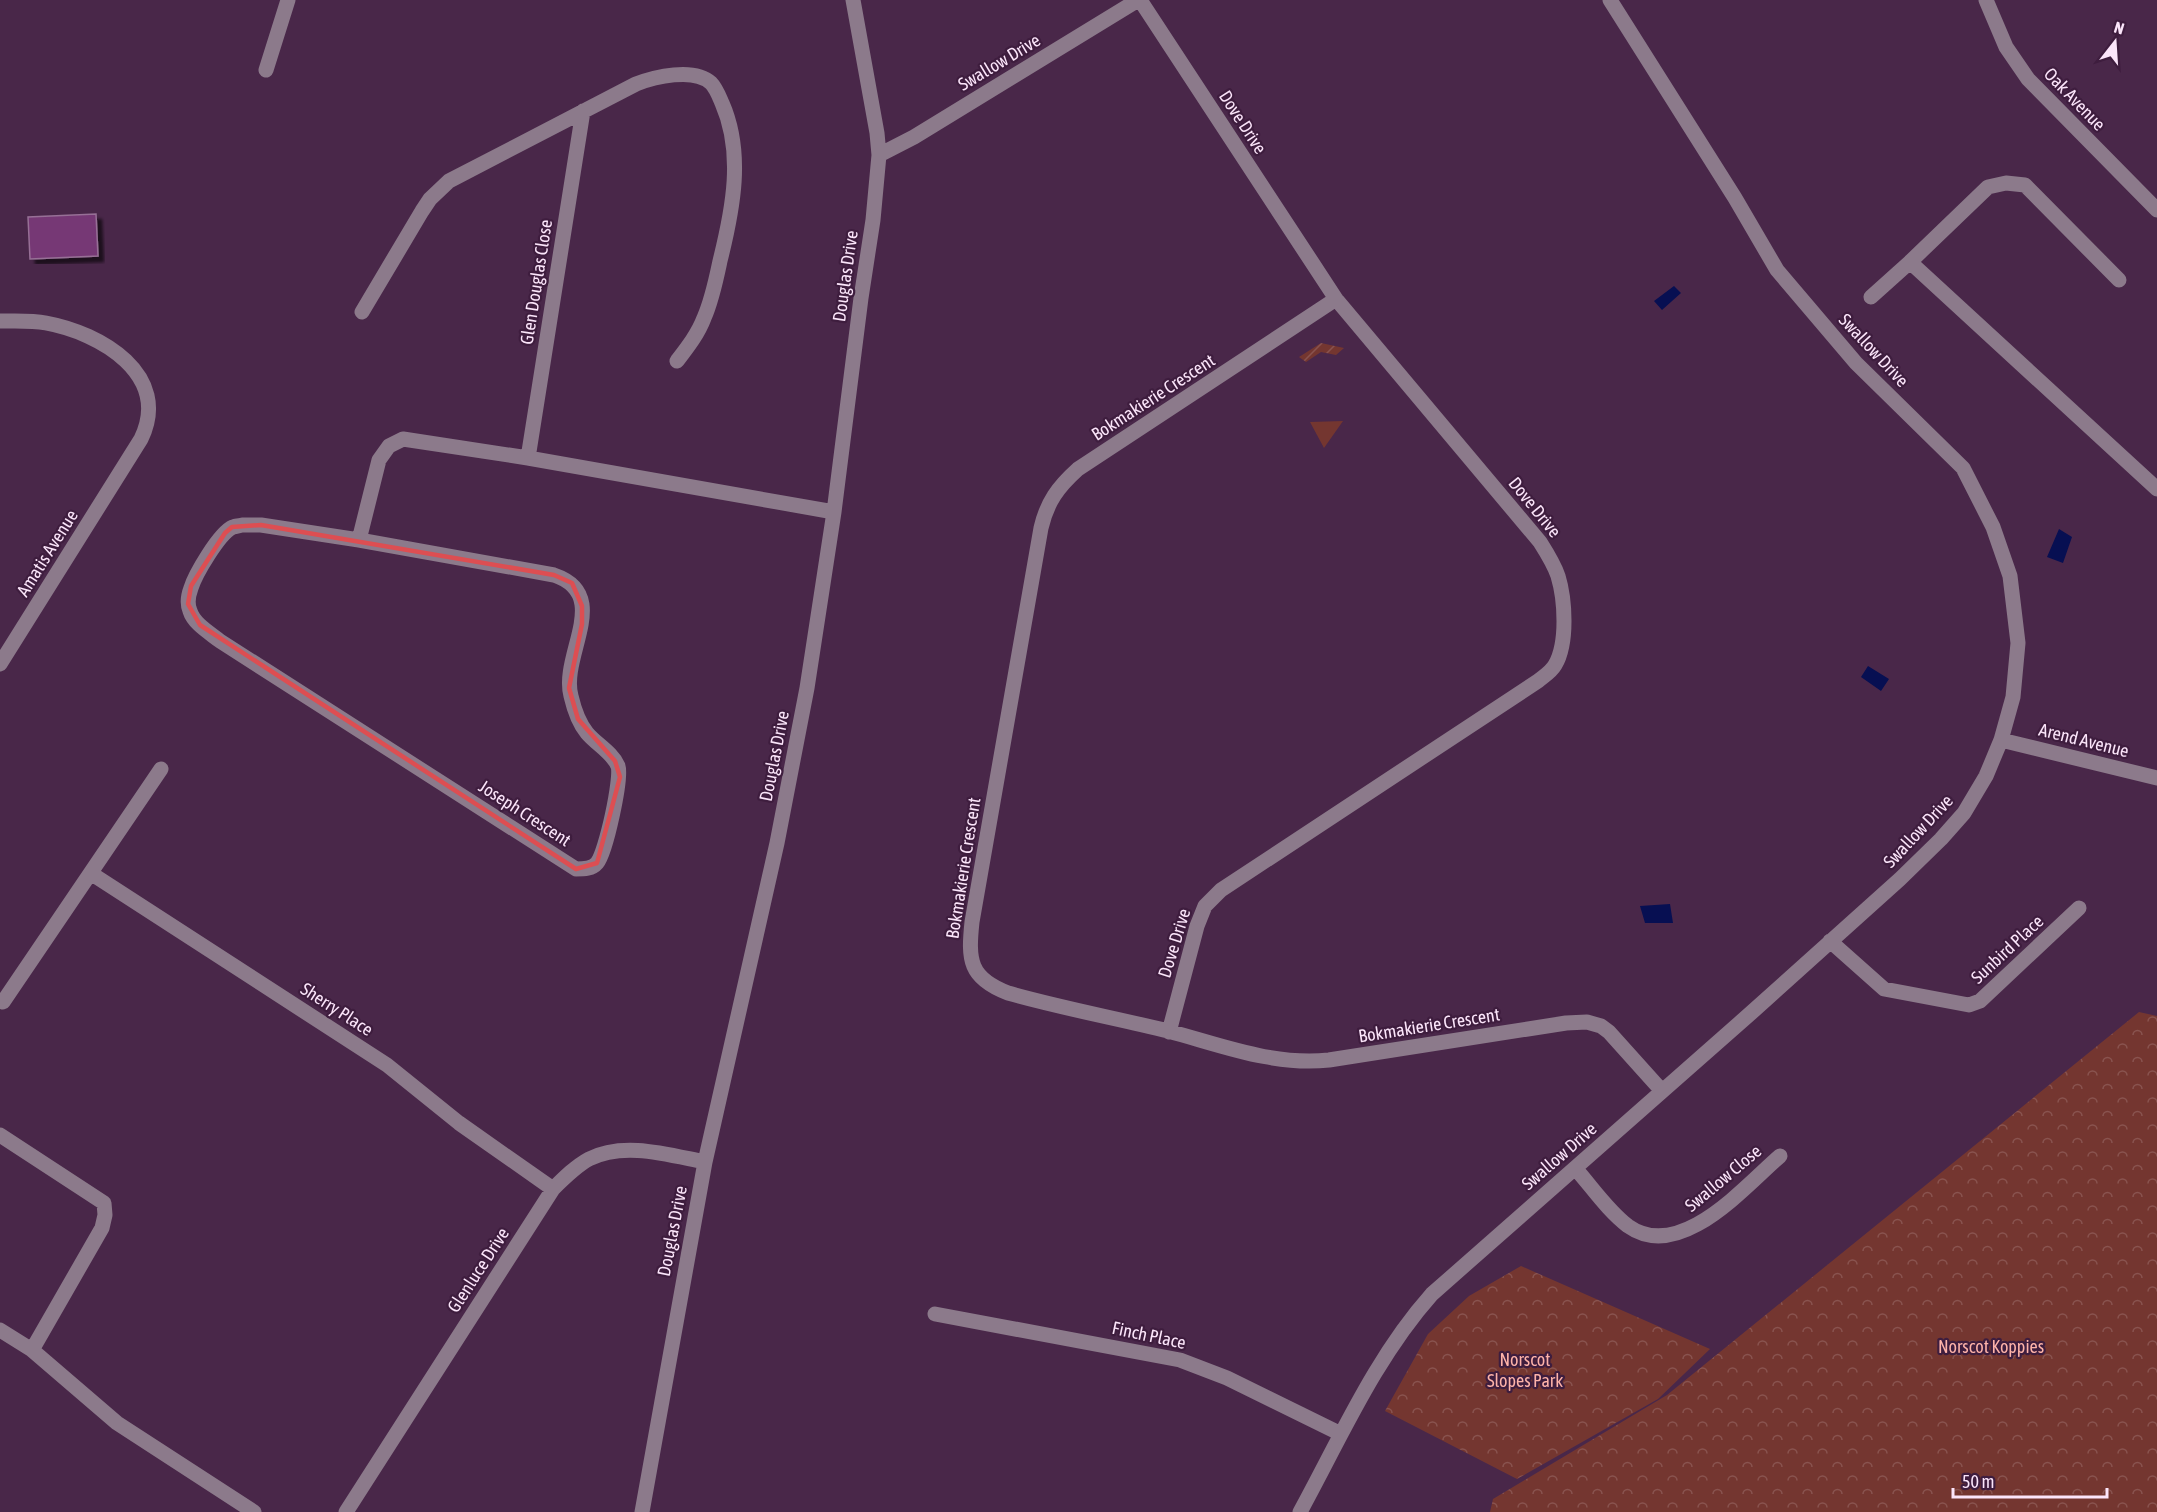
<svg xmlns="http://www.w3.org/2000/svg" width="2157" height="1512" viewBox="0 0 2157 1512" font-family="'Asap Condensed',sans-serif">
	<defs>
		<pattern id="forest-crowns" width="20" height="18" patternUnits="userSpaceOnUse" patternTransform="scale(1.5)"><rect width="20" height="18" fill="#743630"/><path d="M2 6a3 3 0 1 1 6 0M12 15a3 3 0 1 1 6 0" fill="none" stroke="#89534f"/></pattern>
		<pattern id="garden-furrows" width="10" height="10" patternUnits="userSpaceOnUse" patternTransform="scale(1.5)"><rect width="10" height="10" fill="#743630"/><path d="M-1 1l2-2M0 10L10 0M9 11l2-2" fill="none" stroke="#89534f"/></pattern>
		<filter id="shadow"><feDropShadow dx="5.5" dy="5.5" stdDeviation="1.5" flood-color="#0009"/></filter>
	</defs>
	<rect width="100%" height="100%" fill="#492749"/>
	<path fill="#743630" d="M1343,421l-19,27 -14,-26z"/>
	<path fill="url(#forest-crowns)" d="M2139,1012l18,4v496h-667l3,-13 174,-104z
		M1521,1266l189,83 -52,50 -141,80 -132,-68 43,-77 41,-38z"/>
	<path fill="url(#garden-furrows)" d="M1321,343l23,5 -8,7 -15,-3 -15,10 -7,-5z"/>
	<path fill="#070f52" d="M1674,286l7,7 -19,17 -8,-9z
		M2059,529l13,8 -9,26 -16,-6z
		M1868,666l21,13 -8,12 -20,-14z
		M1670,904l3,19h-28l-5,-17z"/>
	<path fill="#763875" stroke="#977096" stroke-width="1.5" filter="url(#shadow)" d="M96,214l2,42 -68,3 -2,-42z"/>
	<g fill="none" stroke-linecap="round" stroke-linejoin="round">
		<path stroke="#8c7a8b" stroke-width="15" d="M1140,0l196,299 204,243c7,11 14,22 18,34 7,23 10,67 -3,89 -4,7 -11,11 -17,16l-317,209 -16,16 -8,20 -28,106
			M1986,0l20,47 22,32 129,131
			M266,70l22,-70
			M879,155l35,-18 224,-137
			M1910,262l247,227
			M1871,297l39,-35 78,-75 18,-4 19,2 94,95
			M1336,299l-258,170c-20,18 -31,33 -37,59l-69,394c-4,38 -3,56 36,71 53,15 107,25 160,38 53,14 105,35 161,29l237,-37 21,-1 14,4 8,6 53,59
			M362,312l60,-101 8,-12 19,-18 187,-97c18,-7 58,-17 75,-1 5,5 8,13 11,20 22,50 11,106 -2,158 -4,19 -8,39 -16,57 -6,16 -17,30 -27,43
			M0,321c15,0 31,-1 46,2 55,10 126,52 95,116l-141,225
			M528,458l55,-347
			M242,525h19l98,15 195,35c59,20 6,80 17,121 3,13 7,26 16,37 9,11 25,19 31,33 4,12 -12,86 -21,97 -5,6 -13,6 -21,6l-356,-228c-10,-8 -26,-17 -30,-30 -3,-7 -2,-15 1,-23 4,-13 28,-55 42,-61 3,-1 6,-1 9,-2z
			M359,540l20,-80 10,-14 14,-7 125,19 306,54
			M2001,740l156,38
			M92,874l295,191 72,58 94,66
			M1830,941l54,48 85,16 11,-4 99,-93
			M3,1002l158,-233
			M0,1135l104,68 1,12 -3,13 -70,122 85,73 137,89
			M1575,1168c17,19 33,43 53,58 52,37 116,-39 152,-70
			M935,1314l245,46 47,18 114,56
			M0,1330l32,20
			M346,1512l207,-323c11,-11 23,-23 36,-30 35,-18 80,-4 116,3
			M642,1512l63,-350 72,-319 30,-155 27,-176 27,-214 12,-78 6,-65 -2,-22 -24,-133
			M1300,1512c41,-75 75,-154 132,-218l320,-282 148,-133 41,-40 23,-26 22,-37 15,-36 12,-43 5,-54 -8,-67 -17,-49 -30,-59 -107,-105 -79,-93 -42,-72 -125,-198"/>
	</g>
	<path fill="none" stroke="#dd4e52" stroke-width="4.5" stroke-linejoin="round" d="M261,525l293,50 18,8 10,23v18l-13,64 9,31 37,42 5,16 -23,86 -21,6 -376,-244 -12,-21 3,-18 34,-53 7,-6z"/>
	<g text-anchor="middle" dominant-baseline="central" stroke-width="4.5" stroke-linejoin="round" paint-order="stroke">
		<g font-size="18" fill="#fbe5fa" stroke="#3e1d3e">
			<text transform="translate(999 62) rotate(-31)">Swallow Drive</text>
			<text transform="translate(2075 99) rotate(46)">Oak Avenue</text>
			<text transform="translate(1243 122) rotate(57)">Dove Drive</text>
			<text transform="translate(845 276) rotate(-82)">Douglas Drive</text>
			<text transform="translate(536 282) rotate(-81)">Glen Douglas Close</text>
			<text transform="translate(1874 350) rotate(47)">Swallow Drive</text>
			<text transform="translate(1153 397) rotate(-33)">Bokmakierie Crescent</text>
			<text transform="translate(1535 507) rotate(51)">Dove Drive</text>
			<text transform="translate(47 553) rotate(-58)">Amatis Avenue</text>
			<text transform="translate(2084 740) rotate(14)">Arend Avenue</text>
			<text transform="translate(774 756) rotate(-79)">Douglas Drive</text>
			<text transform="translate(525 813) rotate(33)">Joseph Crescent</text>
			<text transform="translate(1918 831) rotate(-47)">Swallow Drive</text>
			<text transform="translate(963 868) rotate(-81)">Bokmakierie Crescent</text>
			<text transform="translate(1174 943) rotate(-73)">Dove Drive</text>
			<text transform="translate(2007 949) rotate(-43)">Sunbird Place</text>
			<text transform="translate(337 1009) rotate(33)">Sherry Place</text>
			<text transform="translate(1429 1025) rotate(-9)">Bokmakierie Crescent</text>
			<text transform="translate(1559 1156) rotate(-41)">Swallow Drive</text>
			<text transform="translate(1723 1178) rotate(-40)">Swallow Close</text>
			<text transform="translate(672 1231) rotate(-79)">Douglas Drive</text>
			<text transform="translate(478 1270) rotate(-57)">Glenluce Drive</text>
			<text transform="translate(1149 1335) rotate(12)">Finch Place</text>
		</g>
		<g font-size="18" fill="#feb3a9" stroke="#3e1d3e">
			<text x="1991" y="1346">Norscot Koppies</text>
			<text x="1525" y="1359">Norscot<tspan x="1525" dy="21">Slopes Park</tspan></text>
		</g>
	</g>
	<g transform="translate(2115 42) rotate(17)" stroke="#3e1d3e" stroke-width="4.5" paint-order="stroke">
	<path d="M0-4.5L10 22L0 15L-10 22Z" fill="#fbe5fa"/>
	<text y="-9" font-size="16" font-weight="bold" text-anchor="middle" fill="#fbe5fa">N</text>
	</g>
	<path d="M1953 1488v9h154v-9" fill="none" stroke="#fbe5fa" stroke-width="3"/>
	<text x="1962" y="1488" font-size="18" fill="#fbe5fa" stroke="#3e1d3e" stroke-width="4.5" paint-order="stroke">50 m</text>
</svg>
